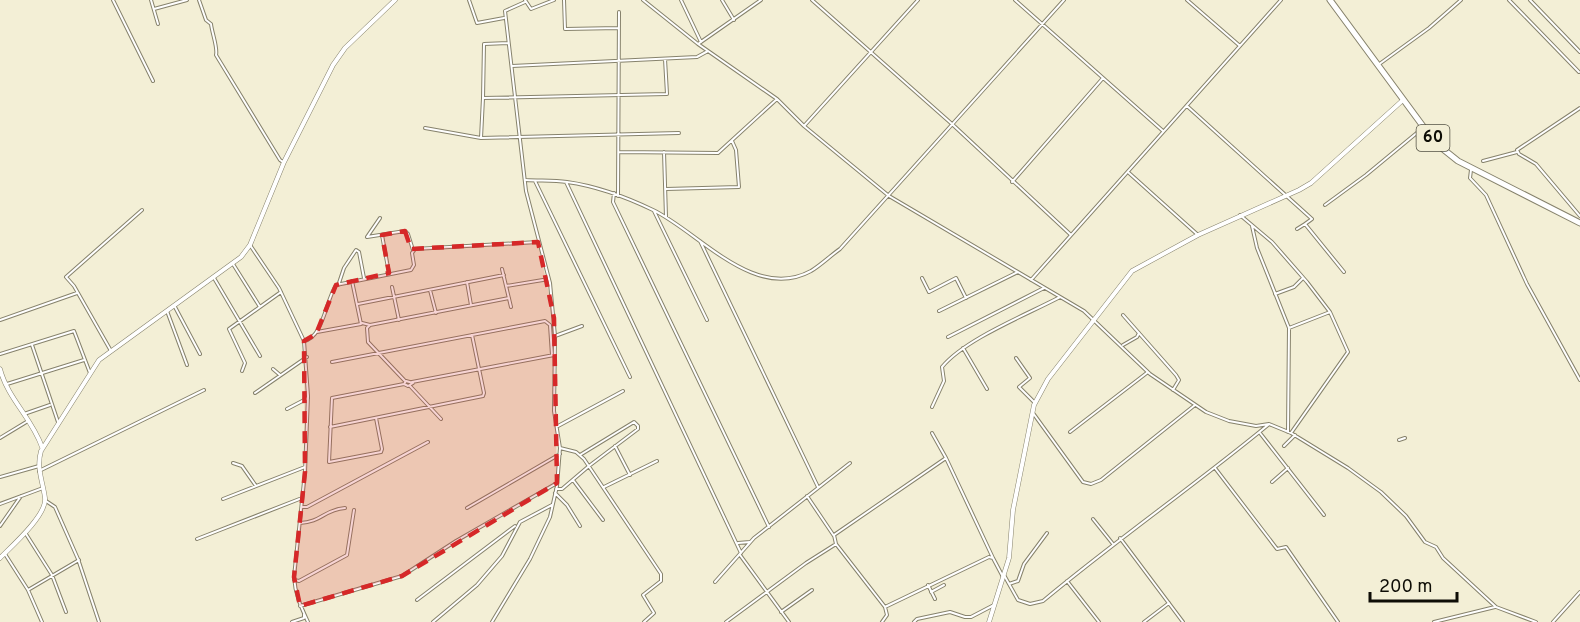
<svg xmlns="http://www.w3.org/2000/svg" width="1580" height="622" viewBox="0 0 1580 622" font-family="Overpass,sans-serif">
	<rect width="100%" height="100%" fill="#f3efd6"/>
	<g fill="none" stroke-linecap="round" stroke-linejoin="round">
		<defs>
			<path id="street" d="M113,0l40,81
				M151,0l7,24
				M199,0l7,20 5,4c1,9 7,24 5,31l64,105 3,2
				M469,0l8,23 27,-5
				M525,0l6,9 23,-9
				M564,0l1,29 54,-1
				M643,0l55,44 79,55 27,27 85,70 195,115 66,63 56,38 23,9 27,5 13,-2 22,9 57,35 33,24 25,24 19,26 11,5 7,11 53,49 40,15
				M681,0l20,42
				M722,0l12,20
				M812,0l140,124 119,111
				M1015,0l148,131
				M1187,0l53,46
				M1509,0l70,72
				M1530,0l50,52
				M154,9l33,-9
				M698,44l63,-44
				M1378,65l51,-37 32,-28
				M512,66l185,-9 11,-6
				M483,98l184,-4 -2,-35
				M1187,106l125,113 -7,5 39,48
				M1580,108l-63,42 2,4 17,10 44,52
				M804,126l114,-126
				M425,128l56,10 198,-5
				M481,138l2,-40 1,-54 24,-1
				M619,152l99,1 59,-54
				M664,152l2,65
				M1483,161l34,-9
				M1471,170l-1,8 16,17 41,89 53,96
				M1129,173l69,62
				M526,180c13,1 27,0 41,2 29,4 59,15 86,28 46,22 101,92 158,61 10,-6 19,-15 29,-22l224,-249
				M535,181l95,196
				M566,182l175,371
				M1012,182l91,-104
				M666,189l73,-2 -3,-37 -4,-9
				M614,193l-1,9 156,325
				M618,196l1,-184
				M1325,205l41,-30 58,-48
				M654,211l53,109
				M1240,215l32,27 35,40 23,30 18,40 -57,81
				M380,218l-13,19 38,-6 3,3 5,16
				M1252,226l5,22 32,80 -1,104
				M1297,229l8,-5
				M382,235l7,38
				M700,241l118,246
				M250,245l29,43 25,53 4,55 -3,76 -11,105c1,17 7,30 14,45
				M233,264l27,43
				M502,269l9,38
				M214,278l46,78
				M922,278l7,14 27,-14 10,20
				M1031,280l250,-280
				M467,282l4,23
				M339,283l5,-15 12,-18 3,2 5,26
				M506,286l43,-7
				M392,287l7,33
				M430,290l6,23
				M1275,294l19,-7 9,-9
				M358,304l146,-29
				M175,307l25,47
				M167,311l20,54
				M939,311l79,-39
				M1123,315l53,60 3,5 -6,10
				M0,320l77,-27
				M362,323l8,2 -3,3 1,14 37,39
				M370,325l139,-27
				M1289,328l41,-16
				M317,332l44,-8 -9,-43
				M555,336l27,-10
				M948,337l96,-49
				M304,341c19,-3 22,-41 32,-56l75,-15 3,-5 -2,-12 3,-4 123,-7
				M32,345l26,77
				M1123,345l14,-8 2,-4
				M963,348l24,41
				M111,351l-37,-65 -8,-9 76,-67
				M0,354l74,-23 16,42
				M1016,358l14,20 -11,9 16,16
				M332,362l213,-41 5,4 2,30
				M273,369l7,6
				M242,371l3,-8 -16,-34 52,-37
				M412,382l142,-27
				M7,384l77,-24
				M410,386l31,33
				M255,393l52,-36
				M932,407l12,-26 -2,-14c23,-28 84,-52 118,-70
				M287,409l21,-11
				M1033,413l50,69 8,2 10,-4 94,-75
				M24,414l26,-9
				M376,418l6,31 -1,3 -52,10 3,-64 72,-14 2,-3 7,2 -5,3 -4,-2
				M558,426l65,-35
				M330,427l153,-31 1,-3 -12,-58
				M1070,432l78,-60
				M932,433l14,25
				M1260,433l64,82
				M0,438l28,-17
				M1399,440l6,-2
				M615,446l15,29
				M1284,446l11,-11
				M560,448l16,4 8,7 77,115v7l-18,14 11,18 -10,9
				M233,463l9,3 14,20
				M1215,468l62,81 9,-2 52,75
				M39,471l165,-81
				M0,477l39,-11
				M573,480l30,40
				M1272,482l16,-14
				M604,487l53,-26
				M556,489h6l27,-23 49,-37v-3l-4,-4 -54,33
				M555,493l12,12 13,21
				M807,496l27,40
				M223,499l82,-32
				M46,501l9,6 23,52 21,63
				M0,504l43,-16
				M302,507h5l121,-65
				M467,508l93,-54
				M1093,519l20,25
				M300,523c22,-1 23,-13 45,-15
				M0,526l21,-30
				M26,534l26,41 14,37
				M1120,538l63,84
				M197,539l105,-41
				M738,543l12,-1
				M5,554l23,36
				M740,555l49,67
				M1004,575l14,25 12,4 13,-3c73,-61 151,-115 225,-176
				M294,580l5,1 48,-26 7,-45
				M1067,581l32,41
				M715,582l39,-44 96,-75
				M1009,584l9,-3 6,-17 23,-31
				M928,585l7,14
				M931,592l13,-7
				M417,600l98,-74
				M300,606l102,-30 54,-35 101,-58
				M885,607l104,-50 4,1 10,19
				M781,612l31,-22
				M42,622l-14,-32 51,-30
				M292,622l12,-4v-4
				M433,622l44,-37 25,-29 18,-34 32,-17
				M492,622l38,-63 20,-42 7,-31 3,-38 -6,-37 1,-75 -5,-53 -24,-92 -21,-180 20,-9
				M726,622l80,-59 30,-19
				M882,622l5,-7 -2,-8 -49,-63 -2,-9 112,-77 47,100
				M914,622l3,-3 33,-7 15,5h6l23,-12
				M1144,622l25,-19
				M1434,622l61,-15
				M1553,622l27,-30"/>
			<path id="secondary" d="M0,369c8,30 32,49 42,78
				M0,558c12,-12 47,-43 45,-60 -2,-16 -9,-30 -4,-47l58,-91 142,-103 9,-12 34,-83 49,-97 12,-17 50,-48
				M989,622l20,-64 4,-48 21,-105 14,-26 84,-108 66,-36 101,-45 12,-7 92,-83"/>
			<path id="highway" d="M1330,0l98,133 15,16 15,12 122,62"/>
		</defs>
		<use href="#street" stroke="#86826c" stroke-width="4"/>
		<use href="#secondary" stroke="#86826c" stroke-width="5"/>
		<use href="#highway" stroke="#86826c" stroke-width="7"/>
		<use href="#street" stroke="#fff" stroke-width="2"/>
		<use href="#secondary" stroke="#fff" stroke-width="4"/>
		<use href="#highway" stroke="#fff" stroke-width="5"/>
	</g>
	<path fill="#d62828" fill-opacity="0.2" stroke="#d62828" stroke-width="4.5" stroke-dasharray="12 8" stroke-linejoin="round" d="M405,231l6,18 127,-7 16,76 3,165 -155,93 -102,30 -6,-29 11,-105 -1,-131 12,-7 20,-49 53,-12 -7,-38z"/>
	<g text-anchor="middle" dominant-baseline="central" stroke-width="4.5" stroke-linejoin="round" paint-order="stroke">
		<rect fill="#f3efd6" stroke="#535144" stroke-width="1.5" x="1416.5" y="125" width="33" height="26" rx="4.5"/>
		<g font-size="16" font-weight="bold" fill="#0e0d06">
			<text x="1433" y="138">60</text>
		</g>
	</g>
	<path d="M1370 592v9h87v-9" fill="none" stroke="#0e0d06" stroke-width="3"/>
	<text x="1379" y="592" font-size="18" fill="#0e0d06" stroke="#f3efd6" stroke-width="4.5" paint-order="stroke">200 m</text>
</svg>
